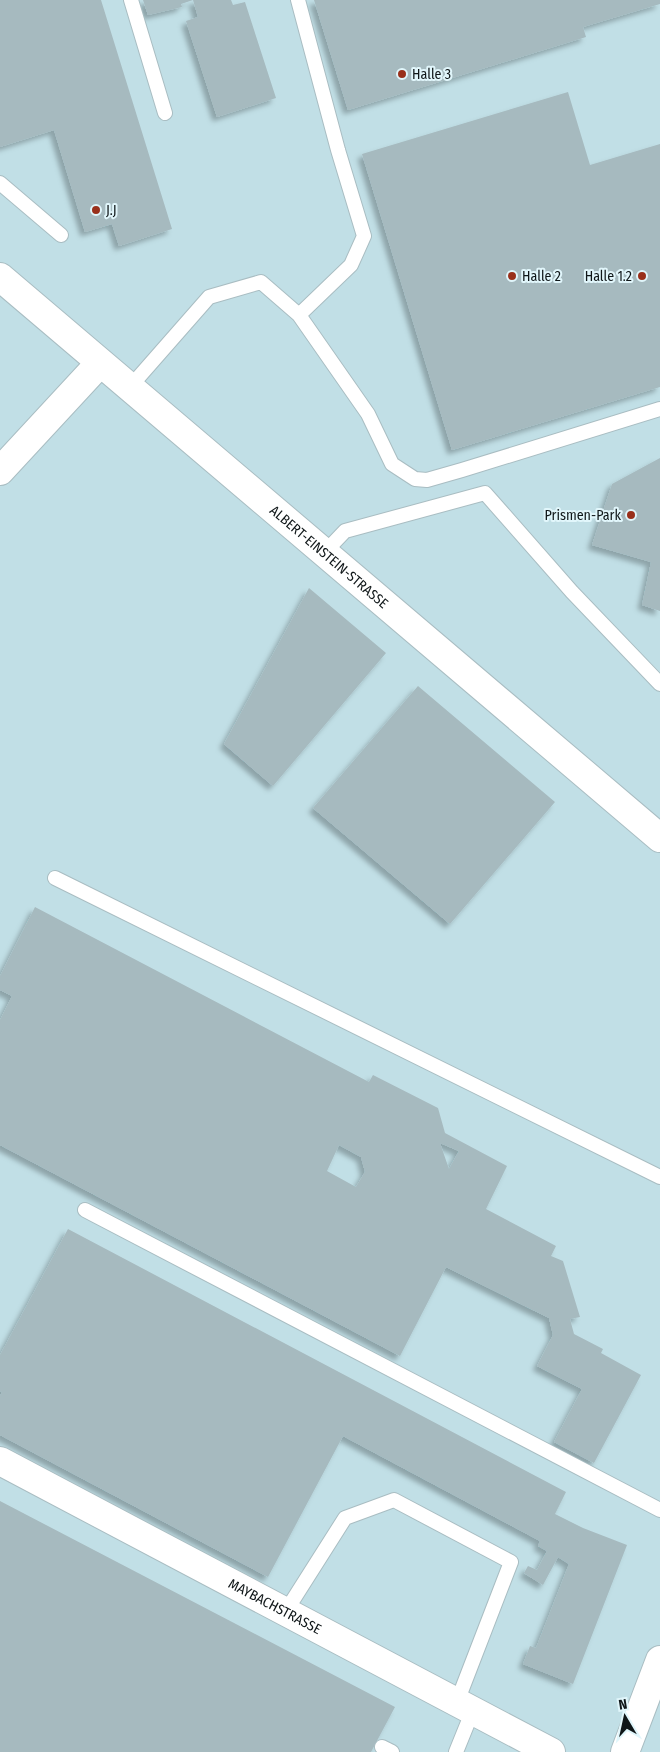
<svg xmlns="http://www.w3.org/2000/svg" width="660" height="1752" viewBox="0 0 660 1752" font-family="'Fira Sans Condensed',sans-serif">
	<defs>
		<filter id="shadow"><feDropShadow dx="-4.5" dy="4.5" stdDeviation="2.5" flood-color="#0004"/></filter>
	</defs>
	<rect width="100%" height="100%" fill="#d4e9ed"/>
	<path fill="#c1dfe6" d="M0,0h660v1752h-660z"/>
	<path fill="#a6babf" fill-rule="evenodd" filter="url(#shadow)" d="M0,0h101l71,229 -53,17 -7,-22 -27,8 -31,-102 -54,17z
		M143,0h50l-12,4 1,3 -34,8z
		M193,0h38l2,5 12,-3 31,96 -59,19 -31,-96 12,-4z
		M314,0h346v4l-77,23 3,10 -238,73z
		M568,92l22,73 70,-21v243l-208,63 -90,-296z
		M660,458v153l-18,-6 9,-43 -59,-17 20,-61z
		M309,588l77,65 -113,133 -49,-42z
		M418,686l137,116 -105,122 -137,-116z
		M35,907l334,175 4,-7 65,33 7,25 62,33 -21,43 70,37 -5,10 12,5 17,56 -10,2 4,15 29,15 -2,4 40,22 -47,88 -40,-21 28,-53 -45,-23 16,-31 -4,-17 -103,-51 -46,89 -400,-211v-125l12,-24 -12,-6v-14zM440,1143l19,8 -10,18zM339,1145l22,12 4,15 -9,15 -29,-16z
		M68,1229l498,263 -11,22 28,14 44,17 -54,139 -50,-20 7,-18 6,2 33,-84 -11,-7 -15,28 -19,-12 4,-7 9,4 10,-19 -9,-5 2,-5 -197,-105 -75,141 -268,-142v-39l2,-4 -2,-1v-36z
		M0,1501l395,206 -24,45h-371z"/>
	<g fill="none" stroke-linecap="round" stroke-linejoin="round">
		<defs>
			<path id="service" d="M131,0l34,113
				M298,0l40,150 26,86 -13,29 -52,50
				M0,183l61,52
				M130,387l79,-90 52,-15 38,33 69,99 24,50 23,15 12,1 35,-10 198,-61
				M324,553l21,-22 140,-38 87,99 88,92
				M55,878l605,299
				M85,1210l575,300
				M286,1611l59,-93 49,-18 117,62 -54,140
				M382,1747l10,5
				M456,1752l17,-42"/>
			<g id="minor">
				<path d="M0,471l100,-108"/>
				<path id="s1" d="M0,1461l551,291"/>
			</g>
			<g id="tertiary">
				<path id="s2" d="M0,277l660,561"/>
				<path d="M625,1752l35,-92"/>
			</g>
		</defs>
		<use href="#service" stroke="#a9bdc2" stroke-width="16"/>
		<use href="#minor" stroke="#a9bdc2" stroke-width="30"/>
		<use href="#tertiary" stroke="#a9bdc2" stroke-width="30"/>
		<use href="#service" stroke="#fff" stroke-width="14"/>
		<use href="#minor" stroke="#fff" stroke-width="28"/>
		<use href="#tertiary" stroke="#fff" stroke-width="28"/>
	</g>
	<g fill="#99301b" stroke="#e1f6fb" stroke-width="2">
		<circle cx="402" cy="74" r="5"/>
		<circle cx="96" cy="210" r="5"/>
		<circle cx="512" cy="276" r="5"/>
		<circle cx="642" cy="276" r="5"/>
		<circle cx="631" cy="515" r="5"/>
	</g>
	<g text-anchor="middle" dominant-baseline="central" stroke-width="4" stroke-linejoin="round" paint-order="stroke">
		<g font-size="14" fill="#0f1618" stroke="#e1f6fb" text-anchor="start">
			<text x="412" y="74">Halle 3</text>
			<text x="106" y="210">J.J</text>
			<text x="522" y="276">Halle 2</text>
			<text x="632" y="276" text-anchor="end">Halle 1.2</text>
			<text x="621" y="515" text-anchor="end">Prismen-Park</text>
		</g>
		<g font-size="14" fill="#0f1618" stroke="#e1f6fb">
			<text stroke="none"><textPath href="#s2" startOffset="432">ALBERT-EINSTEIN-STRASSE</textPath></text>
			<text stroke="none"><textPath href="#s1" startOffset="311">MAYBACHSTRASSE</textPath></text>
		</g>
	</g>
	<g transform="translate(625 1717) rotate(351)" stroke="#e1f6fb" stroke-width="4" paint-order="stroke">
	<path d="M0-4L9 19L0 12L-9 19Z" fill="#0f1618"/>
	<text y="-8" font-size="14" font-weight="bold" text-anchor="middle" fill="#0f1618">N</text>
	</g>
</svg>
